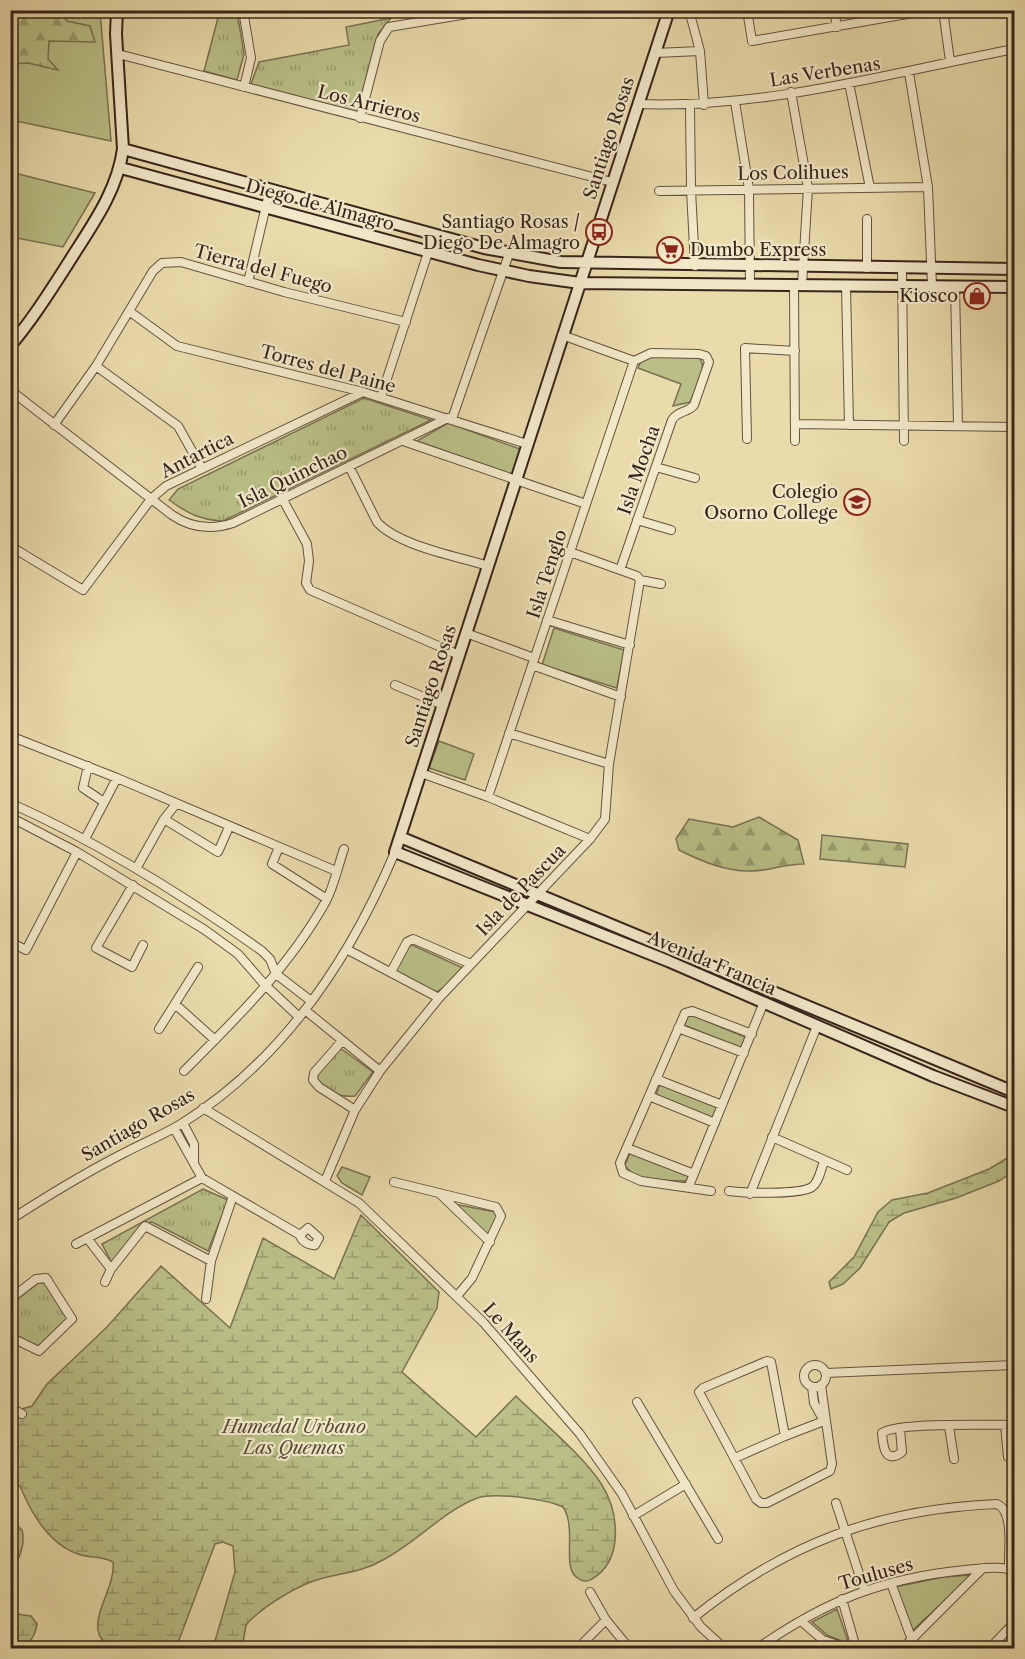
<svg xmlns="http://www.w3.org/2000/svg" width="1025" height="1659" viewBox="0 0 1025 1659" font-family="'Libre Caslon Text',serif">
	<defs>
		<pattern id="forest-firs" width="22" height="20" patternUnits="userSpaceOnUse" patternTransform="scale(1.5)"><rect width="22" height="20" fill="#b9bf86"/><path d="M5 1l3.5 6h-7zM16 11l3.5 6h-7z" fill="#979b6d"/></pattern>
		<pattern id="wetland-marsh" width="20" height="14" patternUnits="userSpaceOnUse" patternTransform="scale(1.5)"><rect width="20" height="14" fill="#b9bf86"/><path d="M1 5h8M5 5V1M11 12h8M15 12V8" fill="none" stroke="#979b6d"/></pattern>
		<pattern id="park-tufts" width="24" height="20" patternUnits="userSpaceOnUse" patternTransform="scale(1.5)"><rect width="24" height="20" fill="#b9bf86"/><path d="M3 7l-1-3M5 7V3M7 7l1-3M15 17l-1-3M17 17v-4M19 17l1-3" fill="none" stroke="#979b6d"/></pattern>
	</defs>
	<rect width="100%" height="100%" fill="#e9dbaa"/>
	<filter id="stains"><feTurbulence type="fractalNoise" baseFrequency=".00333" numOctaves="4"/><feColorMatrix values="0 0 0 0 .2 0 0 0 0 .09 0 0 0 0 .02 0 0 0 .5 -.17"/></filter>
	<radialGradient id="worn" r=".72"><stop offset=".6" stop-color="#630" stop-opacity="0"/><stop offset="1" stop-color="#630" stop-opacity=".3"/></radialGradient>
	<path fill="#b9bf86" stroke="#787252" stroke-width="1.5" d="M11,11h89l11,130 -100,-21z
		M10,172l85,21 -32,54 -52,-10z
		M649,356l50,2c10,10 -4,33 -9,44l-17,4 8,-22 -43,-16 3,-7z
		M448,423l77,28 -9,25 -99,-35z
		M554,628l70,22 -7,38 -75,-23z
		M439,741l35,13 -9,26 -36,-12z
		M412,945l51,23c-34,35 -26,29 -67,5l-2,-3 13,-23z
		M689,1014l56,23 -4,11 -57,-23z
		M660,1084l57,23 -5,11 -56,-23z
		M630,1153l60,23 -4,5c-17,-1 -52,2 -61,-16z
		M342,1167l28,10 -8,18 -20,-12 -5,-7z
		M454,1204l41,8 3,6 -9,20z
		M972,1575l-60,56 -17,-44 48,-10z
		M837,1609l12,35 -22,-9 -15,-13z"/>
	<path fill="url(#forest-firs)" stroke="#787252" stroke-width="1.5" d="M10,11h49l8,10 23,5 5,16 -46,-1 -1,18 10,11 -30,-7 -17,1z
		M759,817l39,23 6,24c-21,0 -35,7 -52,7 -26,1 -51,-10 -73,-21l-3,-11 13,-20 44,8z
		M822,835l86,9 -3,23 -85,-8z"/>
	<path fill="url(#wetland-marsh)" stroke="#787252" stroke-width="1.5" d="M1014,1154v17l-15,10 -43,17 -52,15 -15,9 -29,46 -17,16 -12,5 -2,-7 25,-25 24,-45 14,-12 36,-7 61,-24z
		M361,1215l78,77 -2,16 -35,64 74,65 40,-41c26,26 67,59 86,89 17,28 22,75 -10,94 -6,4 -11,2 -16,-2 -14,-12 1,-50 -13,-70 -17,-8 -68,-15 -86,-9 -35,14 -62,46 -96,63 -19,11 -41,12 -61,18 -21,5 -61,30 -74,46l-4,23h-29l22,-76 -2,-26 -10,-4 -8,2 -39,104h-65c-4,-4 -11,-9 -12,-14 -7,-20 17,-49 14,-72 -10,-6 -22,-4 -32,-7 -31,-9 -50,-42 -61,-69h-9l-1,-11 6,-3 -5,-12v-48l21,-6 15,-22 60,-57 54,-61 69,62 33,-90 71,41z
		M11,1520l11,10c4,15 -3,29 -11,43z
		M10,1613l21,3 6,8c-2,15 -11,25 -26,24z"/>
	<path fill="url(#park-tufts)" stroke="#787252" stroke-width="1.5" d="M220,10l17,1 7,43 -7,26 -33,-9z
		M391,18l-13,16 -21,78 -106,-28 8,-22 90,-17 -3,-18z
		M364,398l67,22 -208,101c-23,-1 -36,-8 -54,-21l9,-11z
		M340,1048l33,24 -18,24c-16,2 -27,-5 -38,-17l2,-8z
		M203,1189l25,11 -20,51 -56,-29 -10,2 -28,43 -12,-23z
		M41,1281l4,2 22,33v4l-26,26 -6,1 -24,-16 -1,-26z"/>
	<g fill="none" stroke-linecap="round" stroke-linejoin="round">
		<defs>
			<path id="street" d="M243,10l8,48 -7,29
				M689,10l11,41 4,54
				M747,10l5,31 178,-31
				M834,10l3,17
				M943,10l7,51
				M655,53l45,-2
				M118,54l494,128
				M909,73l19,114 4,99
				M849,83l21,105
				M791,92l17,96 -6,97
				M735,102l14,87 1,96
				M638,104c127,5 252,-31 376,-55
				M690,106l1,84 4,76
				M360,118l20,-77 9,-14 102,-17
				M659,191l269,-4
				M867,219v49
				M902,268l2,173
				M248,282l22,-93
				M794,285l1,156
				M846,286l3,139
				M955,287l3,139
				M1012,287v140
				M129,311l48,35 186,46 164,52
				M562,335l72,26
				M96,366l82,60 23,41
				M10,390l162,125c19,13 40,15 61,8l215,-105
				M381,397l53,-163
				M452,419l57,-165
				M795,424l219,3
				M54,425l42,-59 57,-95 9,-8 19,-1 103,30 122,30
				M747,439l-2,-91 50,3
				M403,441l183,63
				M349,466l28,56c22,24 79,34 111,44
				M656,467l39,11
				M282,498l25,46 2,17 -3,22 4,7 149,65
				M637,520l34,10
				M10,546l73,44 68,-91 15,-13 197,-94
				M570,552l67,24 3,4 21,4
				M620,570l52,-150c6,-10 16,-7 22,-15l15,-43 -3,-6 -7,-2 -48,-1 -17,8
				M547,620l83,25
				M466,633l68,25
				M532,665l89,32
				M395,685l48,20
				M509,733l100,31
				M10,736l107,42 219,93
				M88,766l-5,22 21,14
				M421,773l67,24 102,42
				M488,797l146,-436
				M10,803c90,40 172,91 252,148l8,8 6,15 35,27
				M10,817l67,35 128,78 33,24 27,31 34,32
				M164,819l54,33 11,-25
				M85,839l32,-61
				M279,847l-7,17 55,35
				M137,867l27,-48 12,-15
				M133,885l-37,63 36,19 11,-22
				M10,942l16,8 51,-98
				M348,950l91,48
				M391,972l16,-30 6,-3 58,25
				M175,1004l40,36
				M305,1010l75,61
				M678,1028l66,25
				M159,1029l39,-62
				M342,1041l-28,32 -1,7 6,7 36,23
				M184,1071c52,-52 106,-105 142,-170 8,-15 12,-35 18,-52
				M656,1079l66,26
				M649,1096l66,27
				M203,1108l156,95 124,119 97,112 42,60 52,97 27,36 23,21
				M183,1123l11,21v18
				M174,1128l28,50 98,57c1,6 9,11 15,10l4,-7 -11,-10 -8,7
				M772,1137l75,33
				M627,1148l67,26
				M325,1181l30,-71 25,-39 59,-73 151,-159 15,-20 4,-55 31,-184
				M394,1182l102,25 5,9 -29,62 -15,18
				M689,1186l75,-184
				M711,1191l-70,-10 -18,-8 -3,-10 65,-150 7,-2 60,23
				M729,1191c15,2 71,4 83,-4 7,-5 9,-18 12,-26
				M750,1194l67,-168
				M441,1195l49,47
				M10,1220c37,-24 75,-47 114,-67 19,-10 39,-18 57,-29 101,-63 169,-165 214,-272
				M87,1238l24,31
				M76,1244l126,-66
				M105,1282l6,-13 34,-43 66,35
				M10,1299l26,-20 10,-1 26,41 -33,32 -29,-14
				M206,1299l5,-38 22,-65
				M804 1376a11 11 0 1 1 22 0a11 11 0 1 1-22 0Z
				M826,1373l188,-8
				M821,1385l11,79 -2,7 -63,32h-6l-5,-4 -57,-107 4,-4 64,-27 4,1 14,74 39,-15
				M812,1387l2,16 10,18
				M637,1402l81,137
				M10,1407l12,7
				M1005,1425l3,32
				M949,1426l5,33
				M900,1429l2,23c-17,13 -19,-6 -20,-19 14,-11 109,-8 132,-8
				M735,1458l50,-22
				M836,1503l28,86
				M633,1516l53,-32
				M891,1583l21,57
				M590,1592l16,28 23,28
				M842,1599l14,49
				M693,1618c93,-75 186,-109 304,-114 18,8 11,48 12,64
				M801,1621l22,19 24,8
				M578,1648l28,-28
				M758,1648c67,-47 125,-70 207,-78 15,-1 35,-5 49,1
				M903,1648l80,-80
				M990,1648l24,-25
				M1008,1648l6,-6"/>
			<path id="secondary" d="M669,10l-274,842 273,109 265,115 81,31
				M123,149l361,99 77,14 453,7
				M121,168l357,97 51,11 51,7 434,4
				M10,346c22,-26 39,-53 57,-81 23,-37 50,-72 56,-116l-7,-115 1,-24
				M400,837l614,255"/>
		</defs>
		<use href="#street" stroke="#645240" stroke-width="10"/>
		<use href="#secondary" stroke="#37241d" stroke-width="14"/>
		<use href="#street" stroke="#f1e8c8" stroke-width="8"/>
		<use href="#secondary" stroke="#f1e8c8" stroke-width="10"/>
	</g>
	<defs>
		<symbol id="bus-ring" viewBox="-11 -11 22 22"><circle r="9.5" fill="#f1e8c8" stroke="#8f2418" stroke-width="1.5"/><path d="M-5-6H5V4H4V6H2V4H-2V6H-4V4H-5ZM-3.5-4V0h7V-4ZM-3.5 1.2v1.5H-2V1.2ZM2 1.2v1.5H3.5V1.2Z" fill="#8f2418"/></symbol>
		<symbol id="supermarket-ring" viewBox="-11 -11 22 22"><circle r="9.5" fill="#f1e8c8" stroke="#8f2418" stroke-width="1.5"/><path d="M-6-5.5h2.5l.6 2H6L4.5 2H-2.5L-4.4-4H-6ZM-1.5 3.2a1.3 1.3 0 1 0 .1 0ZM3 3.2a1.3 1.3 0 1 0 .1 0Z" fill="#8f2418"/></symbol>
		<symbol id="shop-ring" viewBox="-11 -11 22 22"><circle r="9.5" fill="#f1e8c8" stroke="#8f2418" stroke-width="1.5"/><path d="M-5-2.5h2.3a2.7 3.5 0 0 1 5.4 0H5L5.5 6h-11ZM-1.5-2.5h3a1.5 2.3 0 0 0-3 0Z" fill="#8f2418"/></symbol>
		<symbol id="school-ring" viewBox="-11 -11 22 22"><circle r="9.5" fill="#f1e8c8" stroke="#8f2418" stroke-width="1.5"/><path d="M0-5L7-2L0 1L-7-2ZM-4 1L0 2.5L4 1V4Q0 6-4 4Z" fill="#8f2418"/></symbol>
	</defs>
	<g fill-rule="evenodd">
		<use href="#bus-ring" x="584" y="217" width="30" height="30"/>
		<use href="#supermarket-ring" x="655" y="235" width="30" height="30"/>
		<use href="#shop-ring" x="962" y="281" width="30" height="30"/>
		<use href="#school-ring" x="842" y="487" width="30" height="30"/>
	</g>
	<g text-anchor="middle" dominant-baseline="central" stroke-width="4.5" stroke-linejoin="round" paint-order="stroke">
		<g font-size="18" fill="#37241d" stroke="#f1e8c8">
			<text transform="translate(825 72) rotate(-9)">Las Verbenas</text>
			<text transform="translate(369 104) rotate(14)">Los Arrieros</text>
			<text transform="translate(609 138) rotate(-72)">Santiago Rosas</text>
			<text transform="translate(793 173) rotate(-1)">Los Colihues</text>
			<text transform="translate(320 205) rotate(15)">Diego de Almagro</text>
			<text transform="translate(263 269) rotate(15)">Tierra del Fuego</text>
			<text transform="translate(328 369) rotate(15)">Torres del Paine</text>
			<text transform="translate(197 455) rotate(-27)">Antartica</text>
			<text transform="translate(639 470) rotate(-71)">Isla Mocha</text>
			<text transform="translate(293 477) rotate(-26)">Isla Quinchao</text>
			<text transform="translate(547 574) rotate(-72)">Isla Tenglo</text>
			<text transform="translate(431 686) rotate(-72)">Santiago Rosas</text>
			<text transform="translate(521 890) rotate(-46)">Isla de Pascua</text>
			<text transform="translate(712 963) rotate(23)">Avenida Francia</text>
			<text transform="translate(138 1125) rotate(-30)">Santiago Rosas</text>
			<text transform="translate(511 1333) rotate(48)">Le Mans</text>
			<text transform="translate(876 1574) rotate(-16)">Touluses</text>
		</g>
		<g font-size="18" fill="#37241d" stroke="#f1e8c8" text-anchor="end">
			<text x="580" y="222">Santiago Rosas /<tspan x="580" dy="21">Diego De Almagro</tspan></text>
			<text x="690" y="250" text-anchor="start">Dumbo Express</text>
			<text x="958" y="296">Kiosco</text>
			<text x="838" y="492">Colegio<tspan x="838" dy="21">Osorno College</tspan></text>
		</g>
		<g font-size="18" font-style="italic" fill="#584b37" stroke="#f1e8c8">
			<text x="294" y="1427">Humedal Urbano<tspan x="294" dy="21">Las Quemas</tspan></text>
		</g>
	</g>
	<rect width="1025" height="1659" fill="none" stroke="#e9dbaa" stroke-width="36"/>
	<rect x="12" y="12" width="1001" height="1635" fill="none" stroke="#37241d" stroke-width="3"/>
	<rect x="18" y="18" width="989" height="1623" fill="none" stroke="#37241d" stroke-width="1.5"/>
	<rect width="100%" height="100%" filter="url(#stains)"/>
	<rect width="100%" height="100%" fill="url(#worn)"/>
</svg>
